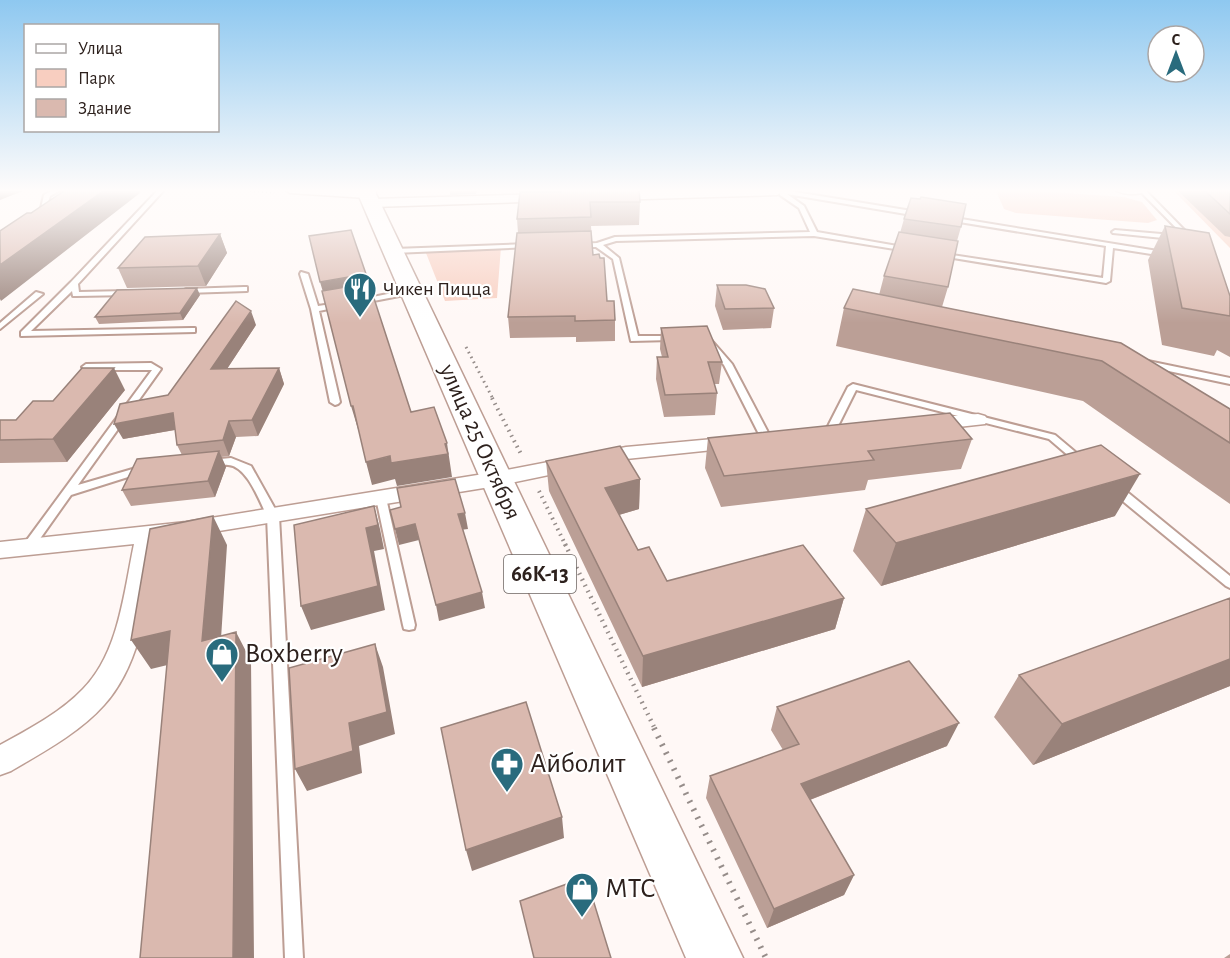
<svg xmlns="http://www.w3.org/2000/svg" width="1230" height="958" viewBox="0 0 1230 958" font-family="'Alegreya Sans',sans-serif">
	<rect width="100%" height="100%" fill="#fff8f6"/>
	<path fill="#f8cec0" d="M1010,189l114,8 18,5 15,18 -9,3 -132,-10 -12,-4 -8,-18z
		M1172,189h58v59z
		M501,247l-4,51 -52,3 -21,-53z"/>
	<g fill="none" stroke-linecap="round" stroke-linejoin="round">
		<defs>
			<path id="service" d="M55,189h7l-12,7 -6,20 -5,1 5,-22z
				M159,189h6l-87,95 1,8 49,-1 4,2 -1,2 -55,1h-3l-1,-5 -41,40 161,-3h3v4l-174,4v-4l50,-50z
				M777,189l141,23 3,2 -3,2 -131,-22 17,12 13,26 92,16 1,1 -3,2 -93,-15 -198,5 -13,4 16,13 19,78h34l4,2 -4,2 -41,1 -18,-82 -17,-12h-15l-3,-2 1,-1 18,-1 18,-6 195,-5 -11,-24 -19,-13v-2l-5,-1v-2z
				M1138,189h6l47,48v2h-4z
				M949,217l215,35 3,2 -3,2 -51,-8 -3,33 -4,2 -165,-27 -2,-1v-2l164,25 3,-32 -159,-26v-2z
				M1115,230l58,5 3,2 -3,2 -60,-6 -1,-1z
				M529,244l3,2 -1,1 -137,6 -3,-2 3,-2z
				M301,272l7,2 10,32 20,-3 4,2 -4,2 -19,4 21,91 -2,2 -3,1 -5,-3 -19,-93 -11,-35z
				M244,287h3v4l-61,2 -4,-2 4,-2z
				M412,289h3v4l-52,10 -4,-2 4,-2z
				M36,292l7,2 -43,35v-6z
				M709,340l3,1 20,23 40,76 -2,2 -3,1 -5,-3 -38,-75 -19,-22z
				M1148,361l82,17v6l-85,-18 -1,-2z
				M151,363l10,6 -83,116 65,-19 4,1 1,2 -1,2 -76,24 -39,55h-8l-2,-3 2,-3 128,-174h-66l-4,-3 4,-3z
				M853,384l202,51 31,26 -1,2h-8l-28,-24 -193,-49 -22,44 -5,3 -3,-1 -2,-2 24,-47z
				M231,458l20,8 28,50 24,442h-18l-18,-442c-8,-16 -20,-50 -39,-51 -9,-1 -16,4 -23,-2l5,-3z
				M1117,486l4,1 109,89v12l-4,-2 -113,-93 -1,-3 1,-3z
				M381,494l5,4 29,127 -1,4 -5,1 -5,-1 -1,-4 -27,-127z"/>
			<path id="minor" d="M284,189c17,-1 78,-5 89,5l-6,4 -77,-5z
				M734,189h55l-12,6 -166,5 -6,-4 6,-4z
				M1114,189h33l1,1c-7,6 -27,5 -34,-1z
				M547,194l4,1v6l-178,6 -6,-4 6,-4z
				M978,414l7,2 3,4 -3,4 -54,6 -7,-2 -3,-4 3,-4 7,-2z
				M735,437l7,2 3,4 -3,4 -116,12 -130,27 -339,55c-9,55 -14,121 -53,164 -25,28 -61,47 -93,66l-11,4v-30c29,-16 60,-32 83,-56 36,-36 41,-98 51,-145l-134,14v-16l186,-20 310,-50 130,-25z"/>
			<path id="primary" d="M358,189h18v5l367,764h-57l-328,-764z"/>
		</defs>
		<use href="#service" stroke="#bd9e94" stroke-width="4"/>
		<use href="#minor" stroke="#bd9e94" stroke-width="3"/>
		<use href="#primary" stroke="#bd9e94" stroke-width="3"/>
		<path stroke="#968d8a" stroke-width="2" stroke-dasharray="1 3" stroke-linecap="butt" d="M230,189l44,4"/>
		<path stroke="#968d8a" stroke-width="3" stroke-dasharray="1.5 4" stroke-linecap="butt" d="M466,347l27,52"/>
		<path stroke="#968d8a" stroke-width="4" stroke-dasharray="1.5 4.5" stroke-linecap="butt" d="M492,398l30,58
			M539,491l27,55"/>
		<path stroke="#968d8a" stroke-width="4.5" stroke-dasharray="1.5 5" stroke-linecap="butt" d="M565,544l90,185"/>
		<path stroke="#968d8a" stroke-width="6" stroke-dasharray="2 7" stroke-linecap="butt" d="M654,728l112,230"/>
		<use href="#service" fill="#fff" fill-rule="evenodd"/>
		<use href="#minor" fill="#fff" fill-rule="evenodd"/>
		<use href="#primary" fill="#fff" fill-rule="evenodd"/>
	</g>
	<path fill="#bb9f96" d="M450,189h28l-2,5 -26,1z
		M1176,189h54v48l-5,-1z
		M520,192l120,10 -1,23 -48,1 2,29 14,46 8,19v21l-39,1v-5l-66,1 -2,-21 10,-84 -1,-14z
		M904,219l57,8 -4,14 -9,46 -6,20 179,36 109,66v95l-147,-103 -247,-55 8,-38 35,-13 5,-19 16,-43z
		M1165,226l65,70v61l-13,-7 -3,6 -52,-11 -14,-85z
		M220,234l7,19 -21,33 -79,2 -9,-20z
		M717,285l57,23 -3,20 -48,2 -8,-24z
		M200,295l-17,25 -84,4 -4,-7z
		M256,325l-29,44 52,-1 5,16 -26,52 -22,1 -7,19 -8,1 5,10 -11,30 -84,9 -9,-16 60,-35 -5,-10 -2,-15 -52,9 45,-44z
		M661,328l61,34 -3,22h-5l3,9 -2,22 -51,2 -8,-38 1,-22h5l-2,-8z
		M125,390l-58,72 -67,1v-43h16l37,-19z
		M708,438l264,1 -11,30 -93,11 -3,10 -144,17 -16,-39z
		M546,461l94,18 -1,30 -20,6 19,35 29,31 177,17 -9,31 -193,58 -93,-196z
		M866,509l249,7 -234,70 -28,-35z
		M1230,598v88l-197,79 -39,-48 25,-42z
		M777,707l170,39 -137,54 44,75 -10,20 -77,33 -61,-130 4,-22 73,-26 -12,-20z
		M1230,954v4h-6z"/>
	<path fill="#99827a" d="M0,189h28l-28,11z
		M106,189h33l1,4 -139,108 -1,-2v-34z
		M220,234l7,19 -21,33 -8,-20z
		M366,274l5,20 -45,8 -6,-20z
		M197,288l3,7 -17,25 -3,-7z
		M251,311l5,14 -39,59 -6,-15z
		M114,368l11,22 -58,72 -14,-23z
		M279,368l5,16 -26,52 -6,-16z
		M351,406h2l7,22 -2,1z
		M173,413l7,16 -57,10 -9,-15z
		M229,421l7,16 -7,19 -6,-16z
		M447,443l5,34 -55,9 -2,-7 -23,6 -6,-23z
		M219,451l7,16 -11,30 -7,-16z
		M1140,474l-25,42 -234,70 15,-43z
		M640,479l-1,30 -34,10v-31z
		M374,506l6,23 4,20 -10,2 11,59 -74,20 -10,-24 65,-78z
		M465,513l3,16 -8,1 -2,-16z
		M213,516l14,29 -8,125 -17,-29z
		M415,524l4,16 -20,5 -4,-16z
		M482,592l3,16 -46,13 -3,-16z
		M844,598l-9,31 -193,58 1,-31z
		M170,631l18,29 -37,9 -20,-29z
		M236,632l15,29 3,297h-21z
		M375,644l8,23 12,67 -36,12 3,27 -55,18 -12,-22 54,-46z
		M1230,659v27l-197,79 29,-41z
		M959,723l-12,23 -153,60 7,-22z
		M562,817l2,21 -92,33 -6,-21z
		M854,875l-10,20 -77,33 7,-19z"/>
	<path fill="#dab9af" stroke="#99827a" stroke-width="1.5" d="M67,189h39l-106,76v-34l27,-18h4z
		M562,189h77l1,13h-50l1,15 -74,2 3,-27h41z
		M1203,189h27v25z
		M921,197l45,7 -5,23 -57,-8 7,-21 9,1z
		M1165,226l44,7 21,63v20l-48,-8z
		M351,230l15,44 -46,8 -11,-46z
		M591,231l2,24 6,-1 1,4h4l3,43h7l1,19 -40,1v-5l-67,1 9,-84z
		M899,232l59,9 -10,46 -64,-11z
		M220,234l-22,32 -80,2 27,-31z
		M369,283l42,129 23,-5 13,36 -2,1 3,10 -57,9 -1,-7 -24,6 -13,-56h-2l-29,-115z
		M717,285h29l19,4 9,19 -49,1z
		M197,288l-17,25 -85,4 22,-27z
		M853,289l268,54 109,66v34l-128,-82 -258,-53z
		M236,301l15,10 -40,58 68,-1 -27,52 -23,1 -6,19 -46,5 -4,-32 -59,11 6,-20 48,-9z
		M707,326l15,36h-14l9,31 -52,2 -8,-38h11l-7,-29z
		M82,368h32l-61,71 -53,1v-20h16l17,-19h20z
		M950,413l22,26 -104,12 6,9 -150,16 -16,-38z
		M1101,445l39,29 -244,69 -30,-34z
		M620,446l20,33 -35,9 33,62 11,-3 18,34 136,-36 41,53 -201,58 -97,-195z
		M219,451l-11,30 -86,9 15,-31z
		M455,479l10,34 -7,1 24,78 -46,13 -21,-81 -20,5 -5,-19 11,-3 -4,-19z
		M374,506l4,19 -12,3 12,58 -77,20 -7,-81z
		M213,516l-11,125 34,-9 -3,326h-93l30,-327 -39,9 19,-111z
		M1230,598v61l-168,65 -43,-49z
		M375,644l12,68 -38,11 4,28 -58,18 -6,-101z
		M909,661l50,62 -158,61 53,91 -80,34 -64,-133 89,-32 -22,-37z
		M526,702l36,115 -96,33 -25,-122z
		M586,877l25,81h-77l-14,-57z"/>
	<linearGradient id="sky" x2="0" y2="1"><stop stop-color="#8ec8f0"/><stop offset="0.59" stop-color="#fffcfb"/><stop offset="1" stop-color="#fffcfb" stop-opacity="0"/></linearGradient>
	<rect width="1230" height="323" fill="url(#sky)"/>
	<defs>
		<symbol id="restaurant-pin" viewBox="-11 -11 22 30"><path d="M0 17L-7.5 6A9.5 9.5 0 1 1 7.5 6Z" fill="#296b7d" stroke="#fff"/><path d="M-5-6h1v4h1v-4h1v4h1v-4h1v5L-1.5 .5V6h-2V.5L-5-1ZM5-6V6H3V1.5H1.5Q1.5-4 5-6Z" fill="#fff"/></symbol>
		<symbol id="shop-pin" viewBox="-11 -11 22 30"><path d="M0 17L-7.5 6A9.5 9.5 0 1 1 7.5 6Z" fill="#296b7d" stroke="#fff"/><path d="M-5-2.5h2.3a2.7 3.5 0 0 1 5.4 0H5L5.5 6h-11ZM-1.5-2.5h3a1.5 2.3 0 0 0-3 0Z" fill="#fff"/></symbol>
		<symbol id="pharmacy-pin" viewBox="-11 -11 22 30"><path d="M0 17L-7.5 6A9.5 9.5 0 1 1 7.5 6Z" fill="#296b7d" stroke="#fff"/><path d="M-2-6h4v4h4v4h-4v4h-4v-4h-4v-4h4Z" fill="#fff"/></symbol>
	</defs>
	<g fill-rule="evenodd">
		<use href="#restaurant-pin" x="341" y="270" width="38" height="52"/>
		<use href="#shop-pin" x="203" y="635" width="38" height="52"/>
		<use href="#pharmacy-pin" x="488" y="745" width="38" height="52"/>
		<use href="#shop-pin" x="563" y="870" width="38" height="52"/>
	</g>
	<g text-anchor="middle" dominant-baseline="central" stroke-width="4.5" stroke-linejoin="round" paint-order="stroke">
		<g font-size="20" fill="#2d211d" stroke="#fff" text-anchor="start">
			<text x="383" y="289">Чикен Пицца</text>
		</g>
		<rect fill="#fff" stroke="#6c6461" stroke-width="1.5" x="504" y="555" width="72" height="38" rx="4.5"/>
		<g font-size="22" font-weight="bold" fill="#2d211d">
			<text x="540" y="574">66К-13</text>
		</g>
		<g font-size="24" fill="#2d211d" stroke="#fff">
			<text transform="translate(480 442) rotate(66)">улица 25 Октября</text>
		</g>
		<g font-size="28" fill="#2d211d" stroke="#fff" text-anchor="start">
			<text x="245" y="654">Boxberry</text>
			<text x="530" y="764">Айболит</text>
			<text x="605" y="889">МТС</text>
		</g>
	</g>
	<rect x="24" y="24" width="195" height="108" fill="#ffffff" stroke="#aba6a5" stroke-width="1.5"/>
	<rect x="36" y="44" width="30" height="9" fill="#ffffff" stroke="#aba6a5" stroke-width="1.5"/>
	<text x="78" y="54" font-size="18" fill="#2d211d">Улица</text>
	<rect x="36" y="69" width="30" height="18" fill="#f8cec0" stroke="#aba6a5" stroke-width="1.5"/>
	<text x="78" y="84" font-size="18" fill="#2d211d">Парк</text>
	<rect x="36" y="99" width="30" height="18" fill="#dab9af" stroke="#aba6a5" stroke-width="1.5"/>
	<text x="78" y="114" font-size="18" fill="#2d211d">Здание</text>
	<g transform="translate(1176 54)"><circle r="28" fill="#ffffff" stroke="#aba6a5" stroke-width="1.5"/>
	<path d="M0-4.5L10 22L0 15L-10 22Z" fill="#296b7d"/>
	<text y="-9" font-size="16" font-weight="bold" text-anchor="middle" fill="#2d211d">С</text>
	</g>
</svg>
